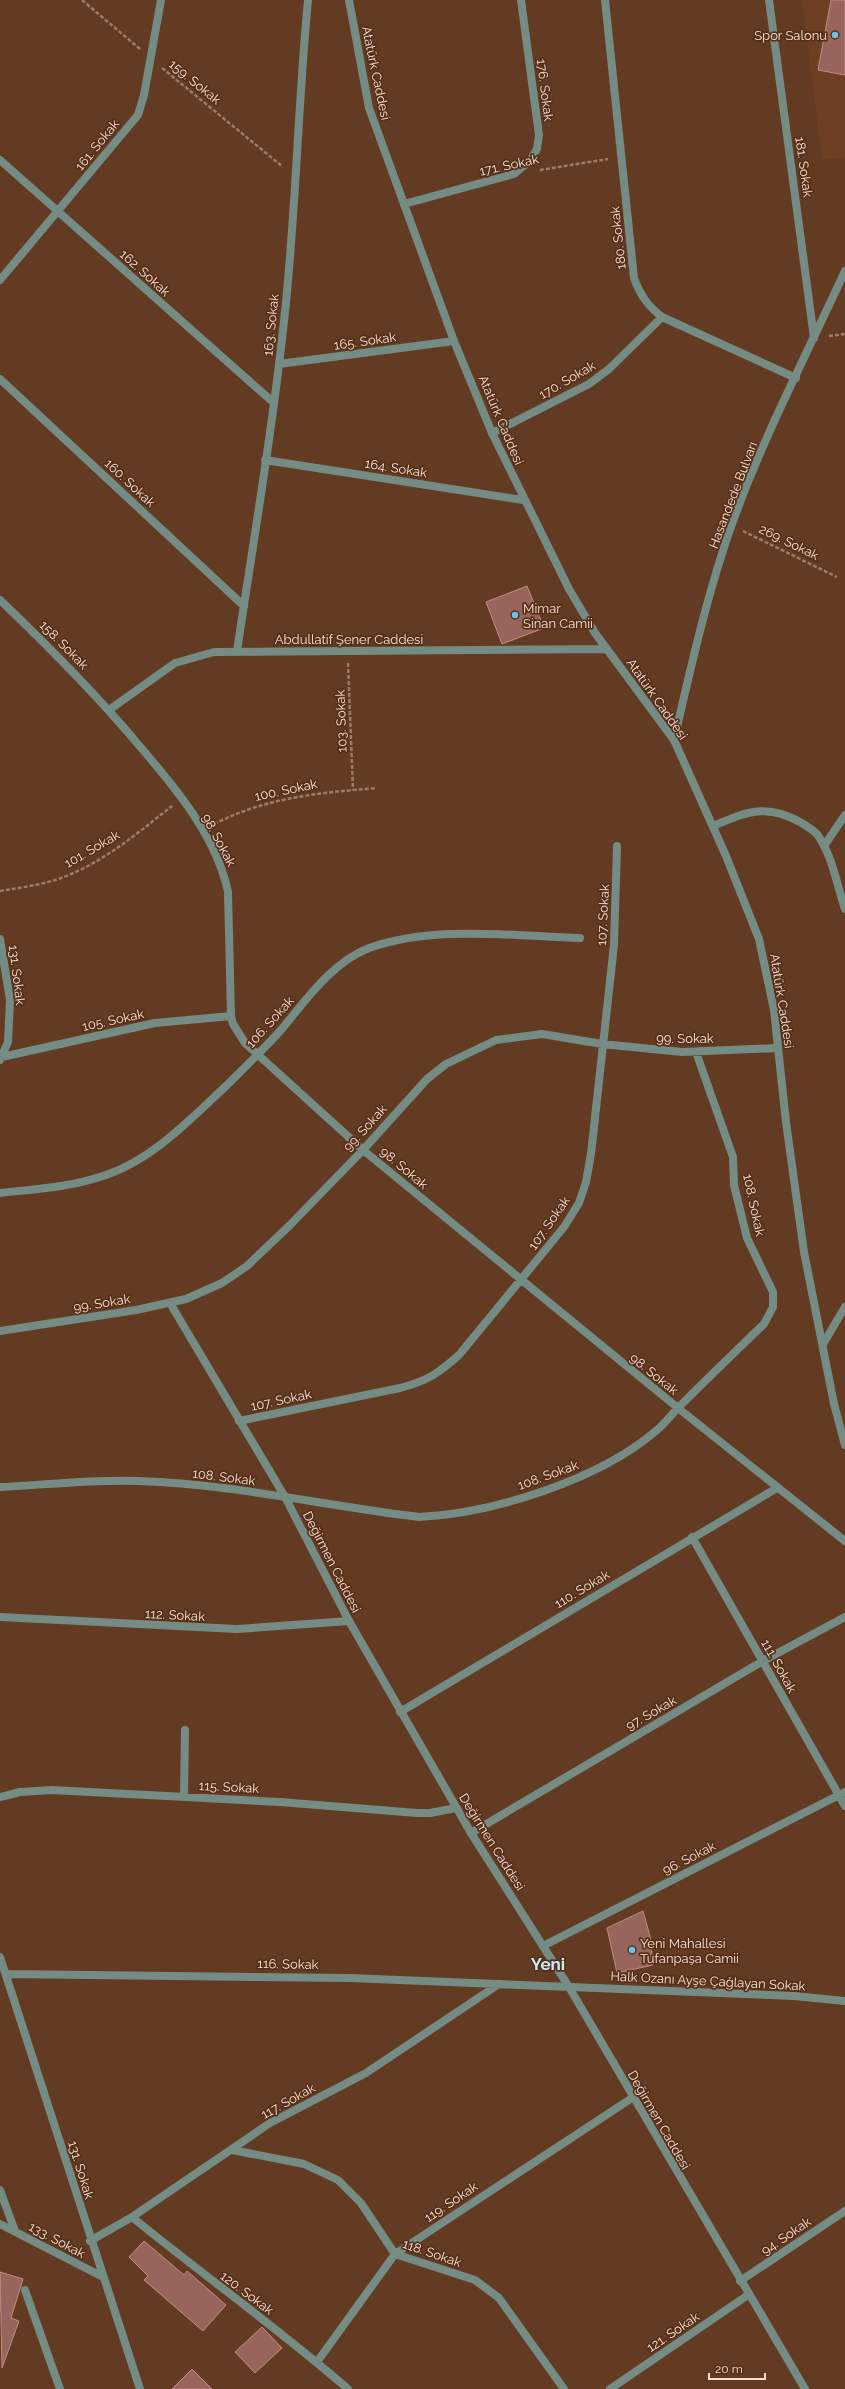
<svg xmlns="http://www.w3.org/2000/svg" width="845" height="2389" viewBox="0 0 845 2389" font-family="Raleway,sans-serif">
	<rect width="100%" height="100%" fill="#633b23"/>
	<path fill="#6e3f23" d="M802,0h43v157l-23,3z"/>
	<path fill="#97655c" stroke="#c28c83" d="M831,0h14v75l-27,-5z
		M527,586l17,42 -42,16 -16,-42z
		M643,1911l7,25 3,29 -36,8 -10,-45z
		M144,2241l40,34 3,-4 39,34 -23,26 -59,-51 4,-4 -19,-19z
		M0,2272l23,7 -12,39 8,3 -17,47z
		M262,2327l20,21 -27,25 -20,-21z
		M192,2369l20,20h-40z"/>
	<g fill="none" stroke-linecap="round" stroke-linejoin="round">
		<path stroke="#9d7b67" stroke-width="2.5" stroke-dasharray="4 2" stroke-linecap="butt" d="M82,0l58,49
			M162,68l121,99
			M540,170l68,-11
			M829,336l16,-2
			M743,531l94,46
			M348,663l5,127
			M214,824c54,-27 104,-31 163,-36
			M0,891c24,-4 49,-7 71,-17 38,-16 69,-43 101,-68"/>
		<path stroke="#748c83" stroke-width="8" d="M25,2290l35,99"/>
		<path stroke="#748c83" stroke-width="8" d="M605,0l29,278c6,17 14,28 28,39l134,61
			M769,0l45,338
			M0,160l274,243
			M404,204l110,-30 16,-13 7,-12 2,-14 -18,-135
			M0,280l138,-165 6,-20 17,-95
			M279,364l175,-23
			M0,379l244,227
			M492,433l97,-49 20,-15 53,-52
			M265,460l258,40
			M0,600c48,46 94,92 137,143 37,43 79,92 91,149l3,124 2,8 12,19 118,107 315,258 167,133
			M237,651c17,-113 36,-225 48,-339 11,-104 13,-208 23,-312
			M713,826c33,-14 53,-23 87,-4 6,4 15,8 19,15 14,21 18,49 26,72
			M824,846l21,-31
			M0,939l10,61 -2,42 -8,18
			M2,1057l153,-34 76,-7
			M0,1193c36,-4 72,-6 106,-18 47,-16 86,-57 121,-90 18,-18 37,-36 54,-55 25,-30 50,-67 88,-82 64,-23 144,-12 211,-10
			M0,1331l136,-21 50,-11 36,-16 25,-17 42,-40 74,-76 64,-71 19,-15 50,-24 46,-6 60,10 80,8 96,-4
			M823,1344l22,-37
			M239,1421l161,-33c27,-7 39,-15 59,-33l105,-128 15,-24 7,-21 5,-28 23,-209 3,-99
			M0,1487c46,-2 93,-8 139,-6 94,3 186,25 280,36 75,-4 180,-37 238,-87 9,-7 16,-18 25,-26 27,-27 55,-54 82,-80l9,-17v-15l-26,-54 -13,-53 -1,-28 -37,-105
			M692,1537l153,269
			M0,1617l237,12 112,-8
			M400,1712l377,-224
			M0,1797l20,-5 32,-2 228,12 137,11h13l26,-5
			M184,1797l1,-67
			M471,1833l292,-172 82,-44
			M543,1946l302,-154
			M0,1957l140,432
			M6,1974l344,4 444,18 51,5
			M232,2150l72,14 34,16 23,23 34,51 80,26 24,18 65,91
			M0,2190l15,41
			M132,2217c71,58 147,112 216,172
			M0,2224l103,53
			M90,2241l42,-24 138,-94 96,-50 133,-89
			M740,2281l105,-70
			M317,2362l78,-108 237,-156
			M610,2389l138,-94"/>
		<path stroke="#748c83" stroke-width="8" d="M349,0l20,108 85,233 38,92 77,156 26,44 79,107 52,116 33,83 15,71 12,112 18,130 30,152 11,41
			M109,710l66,-47 39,-11 393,-3
			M674,740c17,-73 33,-146 58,-216 31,-87 75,-170 113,-253
			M170,1303l115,194 64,124 122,212 98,154 236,402"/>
	</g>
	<g fill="#67c4ef" stroke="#573019" stroke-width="1.5">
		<circle cx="835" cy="35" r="4"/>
		<circle cx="515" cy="615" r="4"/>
		<circle cx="632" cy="1950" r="4"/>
	</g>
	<g text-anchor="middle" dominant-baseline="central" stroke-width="3.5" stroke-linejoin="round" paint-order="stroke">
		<g font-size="13" fill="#f9dfd2" stroke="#573019" text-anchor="start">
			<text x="827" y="35" text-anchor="end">Spor Salonu</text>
			<text x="523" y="608">Mimar<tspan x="523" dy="15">Sinan Camii</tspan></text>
			<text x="640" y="1943">Yeni Mahallesi<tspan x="640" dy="15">Tufanpaşa Camii</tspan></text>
		</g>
		<g font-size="13" fill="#f9dfd2" stroke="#573019">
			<text transform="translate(376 73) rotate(78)">Atatürk Caddesi</text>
			<text transform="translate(195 82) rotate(39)">159. Sokak</text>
			<text transform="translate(545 90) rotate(83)">176. Sokak</text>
			<text transform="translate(97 145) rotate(-51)">161. Sokak</text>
			<text transform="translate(509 165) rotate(-12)">171. Sokak</text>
			<text transform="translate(804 167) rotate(82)">181. Sokak</text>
			<text transform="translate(618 238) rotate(-96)">180. Sokak</text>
			<text transform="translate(145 273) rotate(42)">162. Sokak</text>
			<text transform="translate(271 325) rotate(-84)">163. Sokak</text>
			<text transform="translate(365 341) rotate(-8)">165. Sokak</text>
			<text transform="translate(567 380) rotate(-30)">170. Sokak</text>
			<text transform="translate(501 420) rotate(67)">Atatürk Caddesi</text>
			<text transform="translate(396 468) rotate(9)">164. Sokak</text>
			<text transform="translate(130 483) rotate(43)">160. Sokak</text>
			<text transform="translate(733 495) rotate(-69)">Hasandede Bulvarı</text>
			<text transform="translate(789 542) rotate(26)">269. Sokak</text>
			<text x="349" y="639">Abdullatif Şener Caddesi</text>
			<text transform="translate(64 645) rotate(45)">158. Sokak</text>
			<text transform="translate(657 699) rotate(55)">Atatürk Caddesi</text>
			<text transform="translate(341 721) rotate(-92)">103. Sokak</text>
			<text transform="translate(286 790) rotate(-12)">100. Sokak</text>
			<text transform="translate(219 840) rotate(62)">98. Sokak</text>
			<text transform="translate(92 849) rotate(-30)">101. Sokak</text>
			<text transform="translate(603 915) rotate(-87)">107. Sokak</text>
			<text transform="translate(17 975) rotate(83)">131. Sokak</text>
			<text transform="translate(782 1001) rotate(81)">Atatürk Caddesi</text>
			<text transform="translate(113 1020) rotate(-12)">105. Sokak</text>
			<text transform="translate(270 1022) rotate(-48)">106. Sokak</text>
			<text x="685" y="1038">99. Sokak</text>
			<text transform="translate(365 1128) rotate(-48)">99. Sokak</text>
			<text transform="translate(404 1168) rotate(40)">98. Sokak</text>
			<text transform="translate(754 1205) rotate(78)">108. Sokak</text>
			<text transform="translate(549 1223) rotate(-55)">107. Sokak</text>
			<text transform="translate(102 1303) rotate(-9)">99. Sokak</text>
			<text transform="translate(654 1374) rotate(39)">98. Sokak</text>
			<text transform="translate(281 1400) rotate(-12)">107. Sokak</text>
			<text transform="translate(548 1475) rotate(-20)">108. Sokak</text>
			<text transform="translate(224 1477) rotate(7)">108. Sokak</text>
			<text transform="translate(332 1562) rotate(63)">Değirmen Caddesi</text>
			<text transform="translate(582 1589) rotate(-31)">110. Sokak</text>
			<text transform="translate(175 1615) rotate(3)">112. Sokak</text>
			<text transform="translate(779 1666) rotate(61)">111. Sokak</text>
			<text transform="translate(651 1713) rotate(-30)">97. Sokak</text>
			<text transform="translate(229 1787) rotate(3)">115. Sokak</text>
			<text transform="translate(492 1842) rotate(58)">Değirmen Caddesi</text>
			<text transform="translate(689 1858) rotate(-27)">96. Sokak</text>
			<text transform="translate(288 1964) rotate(1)">116. Sokak</text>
			<text transform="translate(708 1981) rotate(3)">Halk Ozanı Ayşe Çağlayan Sokak</text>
			<text transform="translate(288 2101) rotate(-29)">117. Sokak</text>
			<text transform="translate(659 2120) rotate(60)">Değirmen Caddesi</text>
			<text transform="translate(81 2170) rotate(73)">131. Sokak</text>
			<text transform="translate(451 2202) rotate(-34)">119. Sokak</text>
			<text transform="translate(786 2236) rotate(-34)">94. Sokak</text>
			<text transform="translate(57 2240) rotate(28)">133. Sokak</text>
			<text transform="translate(432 2253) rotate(19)">118. Sokak</text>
			<text transform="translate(247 2293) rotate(37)">120. Sokak</text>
			<text transform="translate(673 2332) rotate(-34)">121. Sokak</text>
		</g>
		<g font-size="17" font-weight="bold" fill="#caeafa" stroke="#573019">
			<text x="548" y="1964">Yeni</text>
		</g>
	</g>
	<path d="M709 2373v6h56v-6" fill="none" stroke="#f9dfd2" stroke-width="2"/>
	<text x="715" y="2373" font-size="12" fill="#f9dfd2" stroke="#573019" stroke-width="3" paint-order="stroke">20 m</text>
</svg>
